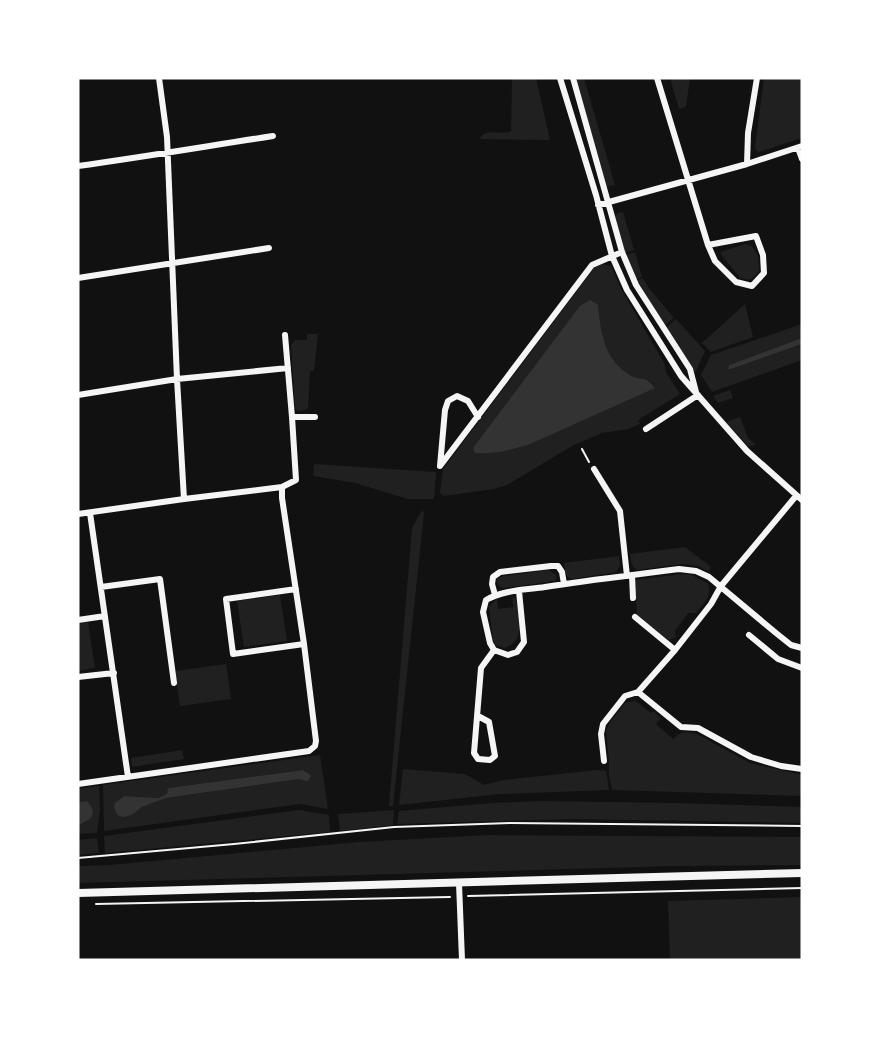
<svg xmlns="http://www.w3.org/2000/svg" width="880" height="1038" viewBox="0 0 880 1038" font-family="Roboto,sans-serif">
	<rect width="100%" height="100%" fill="#111"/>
	<path fill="#202020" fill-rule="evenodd" d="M512,78h24l14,62 -71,-1c8,-12 22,-3 32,-8z
		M574,78h10l31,107 -9,2z
		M670,78h20l-4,29 -7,2z
		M764,78h38v60l-43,14 -3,-2 -1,-3z
		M623,212l11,38 -9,3 -11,-36 4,-4z
		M745,244l7,2 6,10 1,16 -9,8 -10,-2 -19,-24v-2z
		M635,252l7,25 -6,3 -10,-25z
		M602,264l9,2 9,21 44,76 2,9 14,22 -42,26 2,4 -12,5 -26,4 -30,13 -65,39 -13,4 -50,7 -4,-3 3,-24 152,-202zM598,305c3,29 8,67 43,74l-168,69z
		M643,278l5,9 26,31 -10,8 -28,-45z
		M745,304l8,33 -42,15 -9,-9z
		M676,319l29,32 -10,22 -29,-45z
		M802,324v14l-73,27 -1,4h3l71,-25v16l-90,32 -11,-17 10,-20z
		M307,334h11l-4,37h-4l-2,37 -3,2 -7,1 -3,-3 -4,-63 4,-5h12z
		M730,390l3,8 -15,5 -5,-7z
		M740,417l8,21 8,7 -8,1 -22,-24z
		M314,464l122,8 -2,27h-26l-53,-16 -42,-7z
		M422,510l2,3 -31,293h-4l23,-278z
		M685,547l26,20 -3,4 -10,-5 -16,-2 -45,6c-6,-4 -6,-8 -7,-16z
		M619,556l1,10 -4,6 -45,7c-6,-3 -6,-9 -7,-16z
		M548,570l7,4 2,5 -3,2 -50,7 -4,-1 -3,-5v-3l7,-3z
		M683,574l9,1 15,8c7,12 -4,21 -11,30h-8l-13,18 1,6 -7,3 -32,-24 -2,-36z
		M280,595l7,46 -43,6 -7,-46z
		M512,597l4,2c2,17 11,43 -12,49l-9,-3 -2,-5 -4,-34 8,-7 1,10 15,-2z
		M88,622l7,46 -17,3v-47z
		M226,664l5,35 -51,7 -5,-35z
		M636,701l15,12 2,-2 8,7 -5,6 17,15c8,-8 12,-8 24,-5l53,29 52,12v21l-190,-6 -3,-14v-16l-3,-29 4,-9 16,-20z
		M182,750l2,9 -52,8 -1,-9z
		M320,755l8,54 -28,-5 -196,27 -1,-46zM303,770l3,1 -7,8 -133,19 -24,9 -9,7 -14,2 -3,-3 -2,-6 9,-11 35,2 9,-4 2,-6z
		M403,769l62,5 19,11 20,-5 93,-10 9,1 3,19 -109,4 -101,11z
		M99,786l1,24 -3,23 -19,1v-9l9,-3 4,-16 -4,-5 -9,1v-13z
		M541,801l134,2 127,4v16l-230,-4 -175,5 2,-13 94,-8z
		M299,810l30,5 1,17 -225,21 -1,-17z
		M394,810l-1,15 -53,6 -2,-17z
		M487,835l315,2v28l-127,1 -597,17v-17l32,-1 249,-23z
		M97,838l2,15 -21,2v-15z
		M802,897v63h-132l-2,-59z"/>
	<path fill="#333" d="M590,300l8,5c3,27 6,55 32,70 6,4 13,3 18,6 3,2 5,5 7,7l-125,56c-19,6 -35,10 -55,9l-2,-5 107,-142z
		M802,338v6l-71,25h-3l1,-4z
		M303,770l8,5 -2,5 -3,1 -7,-2 -133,19 -24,9 -9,7 -9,3 -5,-1 -3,-3 -2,-6 1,-4 9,-7 34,2 9,-4 1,-6z
		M87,801c12,12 4,20 -9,24v-23z"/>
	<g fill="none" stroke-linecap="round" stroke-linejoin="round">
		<path stroke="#f5f5f5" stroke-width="2" d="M582,449l7,13
			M78,858l156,-14 160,-17 116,-4 292,3
			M468,896l334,-8
			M96,904l354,-7"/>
		<path stroke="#f5f5f5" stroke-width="6" d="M159,78l8,59 10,242 7,120
			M560,78l36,117 16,61 15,34 54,86 66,75 55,49
			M573,78l49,174 14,33 54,84 6,23
			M657,78l51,167 7,16 21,21 16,4 12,-13 -1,-18 -7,-19 -48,9
			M798,148l4,11
			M747,164l1,-31 9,-55
			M78,166c65,-9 130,-20 195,-30
			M598,205l149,-41 55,-18
			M78,278l191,-30
			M78,395l99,-16 111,-11
			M292,417h23
			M478,417l-10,-16 -11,-5 -9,5 -3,9 -5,56 152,-201 30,-13
			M646,429l52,-34
			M594,469l26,42 7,65
			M90,513l38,264
			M78,514l106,-15 98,-12 14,-7 -4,-63 -7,-82
			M632,575l1,23
			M101,587l59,-8 14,104
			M296,589l-70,10 7,55 71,-10
			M519,591l5,51 -7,10 -9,3 -14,-5 -4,-7 -7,-31 3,-12c17,-10 40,-10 59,-13 45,-7 89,-12 134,-18l17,2 13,6 67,56 15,12 11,3
			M495,595l-3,-11 1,-7 7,-5 51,-6h7l4,6 2,12
			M635,617l40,33
			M78,620l27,-4
			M749,635l29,24 24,9
			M78,677l36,-4
			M638,692l43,35 17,1 53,29 30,9 21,3
			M478,716l11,6 6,34 -5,4 -12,-1 -4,-6 7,-85 13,-18
			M604,761l-3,-27 2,-10 22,-28 13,-4 37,-42 36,-46 10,-18 75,-90
			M78,784l231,-33 6,-5 1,-5 -12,-97 -22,-146v-11
			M459,883l3,77"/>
		<path stroke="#f5f5f5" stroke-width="8" d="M78,893l724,-20"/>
	</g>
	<rect width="880" height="1038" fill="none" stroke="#ffffff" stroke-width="159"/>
</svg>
